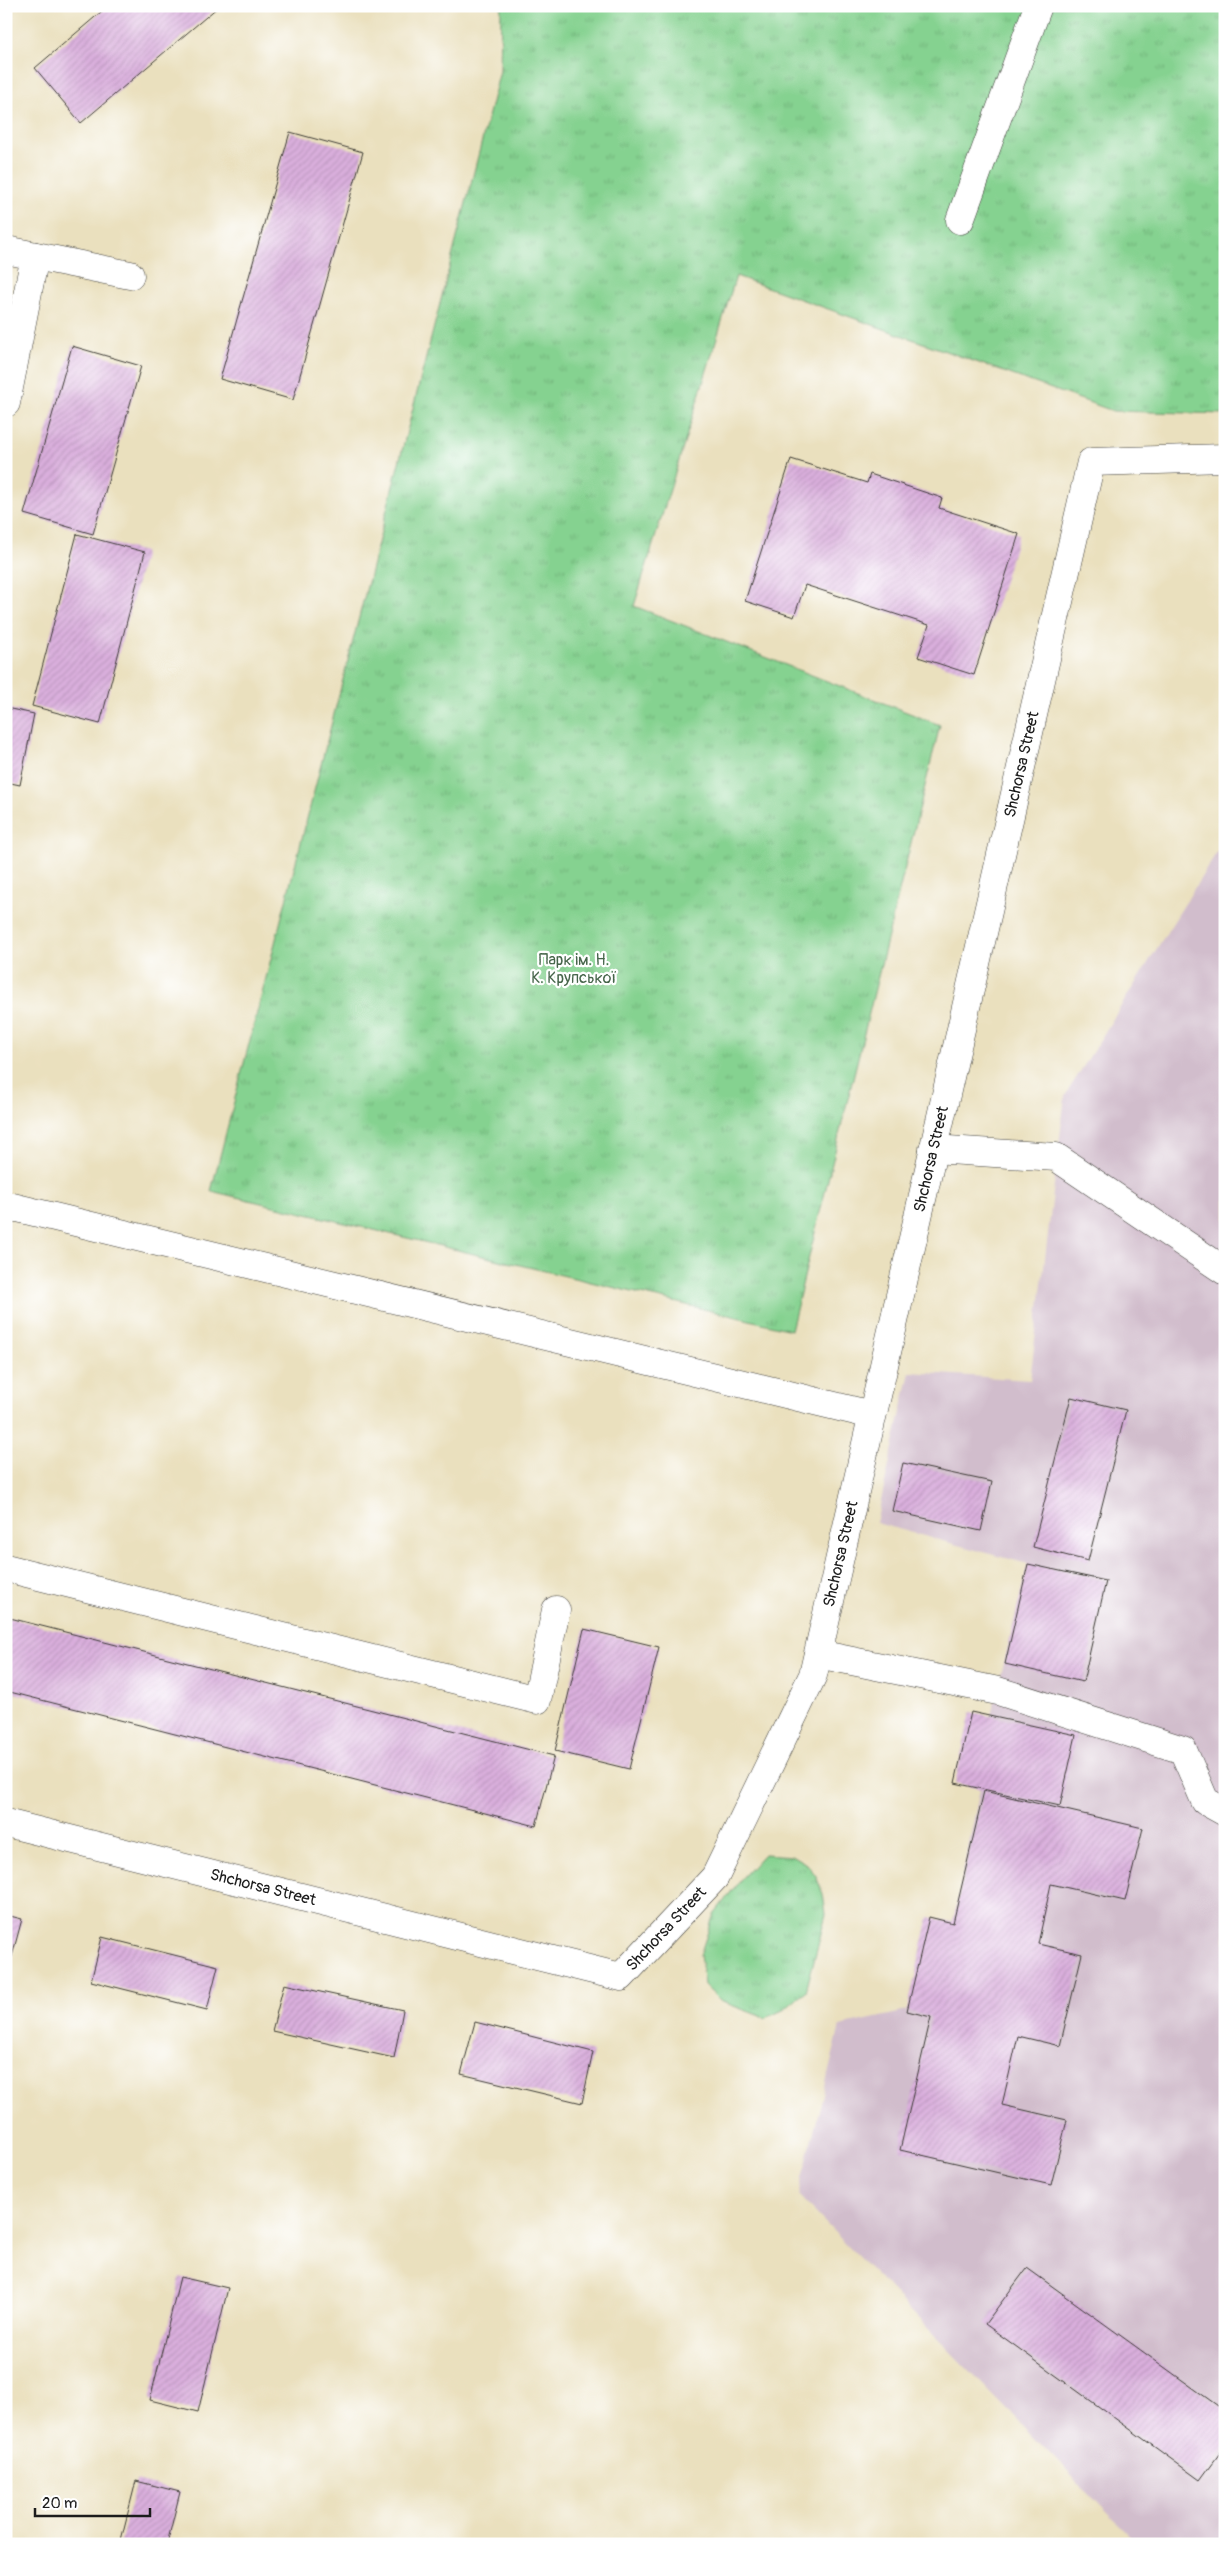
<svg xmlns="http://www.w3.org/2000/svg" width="1231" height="2550" viewBox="0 0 1231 2550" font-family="Pangolin,sans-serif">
	<defs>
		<pattern id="grass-tufts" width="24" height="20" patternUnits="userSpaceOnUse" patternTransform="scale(1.25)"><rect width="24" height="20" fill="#85d290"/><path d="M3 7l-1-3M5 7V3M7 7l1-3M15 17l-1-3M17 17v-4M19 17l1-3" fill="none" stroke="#72b47c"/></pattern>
		<pattern id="building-hatch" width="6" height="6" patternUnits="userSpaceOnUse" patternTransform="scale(1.25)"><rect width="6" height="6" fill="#daafdd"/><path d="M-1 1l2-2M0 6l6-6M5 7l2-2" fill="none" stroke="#ba96bd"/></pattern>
	</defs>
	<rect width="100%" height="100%" fill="#fff"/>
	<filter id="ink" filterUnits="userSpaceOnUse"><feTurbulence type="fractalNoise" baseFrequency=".02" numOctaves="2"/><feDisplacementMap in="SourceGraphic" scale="10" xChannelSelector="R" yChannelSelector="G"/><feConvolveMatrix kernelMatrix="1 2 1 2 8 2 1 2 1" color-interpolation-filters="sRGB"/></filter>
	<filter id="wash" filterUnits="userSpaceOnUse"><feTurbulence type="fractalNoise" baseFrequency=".0096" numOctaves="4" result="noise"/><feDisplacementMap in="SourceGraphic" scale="20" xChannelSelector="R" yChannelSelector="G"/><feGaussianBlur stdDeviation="1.12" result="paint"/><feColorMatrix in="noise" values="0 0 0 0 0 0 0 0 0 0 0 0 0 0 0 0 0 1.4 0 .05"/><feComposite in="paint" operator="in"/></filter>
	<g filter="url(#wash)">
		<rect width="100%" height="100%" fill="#eae0be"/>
		<path fill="#d1bdcc" d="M1225,839v1705h-87l-340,-349 42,-169 67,-15 22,-94 24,5 27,-133 -25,-6 16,-71 20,4 37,-152 -152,-41 34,-151 120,8 35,-284z"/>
		<path fill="url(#grass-tufts)" stroke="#507756" d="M501,6h724v408l-112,-3 -377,-135 -102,330 306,119 -149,605 -580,-139 289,-1120z
			M764,1854l29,2 15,9 8,11 7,18 3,20 -20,77 -21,18 -19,9 -46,-17 -16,-16 -4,-30 14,-41 27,-35z"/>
		<g id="blocks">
			<path fill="url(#building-hatch)" d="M108,6h111l-138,117 -46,-55z
				M290,132l73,20 -70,248 -73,-21z
				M72,346l69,20 -48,168 -69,-20z
				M791,459l76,24 3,-9 72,24 -3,10 80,26 -45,141 -56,-18 11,-32 -124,-40 -11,32 -49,-16z
				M77,534l68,18 -45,172 -68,-18z
				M6,708l28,6 -14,71 -14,-3z
				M1071,1397l55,13 -38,151 -55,-14z
				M903,1463l89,19 -11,49 -89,-20z
				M1028,1564l78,17 -23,101 -78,-18z
				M6,1617l548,139 -18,70 -530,-135z
				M584,1629l75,18 -30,122 -74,-18z
				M971,1712l105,23 -16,71 -105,-23z
				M984,1791l159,37 -18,73 -74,-17 -13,60 44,10 -22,92 -42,-10 -16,69 65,15 -16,65 -151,-35 31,-133 -24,-6 22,-94 24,6z
				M6,1915l16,4 -15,56h-1z
				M102,1937l116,29 -11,44 -116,-29z
				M284,1984l119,26 -9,48 -122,-27z
				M475,2022l118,30 -11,51 -121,-29z
				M1027,2268l198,143v35l-25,34 -215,-156z
				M180,2277l48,11 -30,124 -48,-12z
				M136,2481l44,11 -13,52h-47z"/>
		</g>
	</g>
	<g filter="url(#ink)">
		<use href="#blocks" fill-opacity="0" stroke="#3b3934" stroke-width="1"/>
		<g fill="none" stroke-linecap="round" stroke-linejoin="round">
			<defs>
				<g id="minor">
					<path d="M960,220l78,-214"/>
					<path d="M6,250l124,25"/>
					<path d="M6,403l29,-147"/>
					<path d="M933,1149l123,8 169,114"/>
					<path d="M6,1211l3,-5 863,209"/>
					<path d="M6,1568l531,132 19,-90"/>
					<path d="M818,1654l180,37 185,59 22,51 20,11"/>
					<path id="s1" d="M6,1823l615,154 94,-100 98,-202 278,-1213 134,-4"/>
				</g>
			</defs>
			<use href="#minor" stroke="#3b3934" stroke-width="29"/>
			<use href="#minor" stroke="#fff" stroke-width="28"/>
		</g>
	</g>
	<g text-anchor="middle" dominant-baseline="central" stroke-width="4.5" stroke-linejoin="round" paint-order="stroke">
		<g font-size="16" fill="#1c1c1c" stroke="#fff">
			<text stroke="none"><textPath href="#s1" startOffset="1930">Shchorsa Street</textPath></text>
			<text stroke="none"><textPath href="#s1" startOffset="1525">Shchorsa Street</textPath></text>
			<text stroke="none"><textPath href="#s1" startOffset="1120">Shchorsa Street</textPath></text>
			<text stroke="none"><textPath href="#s1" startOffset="265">Shchorsa Street</textPath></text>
			<text stroke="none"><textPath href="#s1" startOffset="700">Shchorsa Street</textPath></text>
		</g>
		<g font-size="16" fill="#46654a" stroke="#fff">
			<text x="574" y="960">Парк ім. Н.<tspan x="574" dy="18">К. Крупської</tspan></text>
		</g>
	</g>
	<rect width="1231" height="2550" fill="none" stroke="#fff" stroke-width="25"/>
	<path d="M35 2508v8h115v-8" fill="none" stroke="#1c1c1c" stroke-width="2.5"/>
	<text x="42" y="2508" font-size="15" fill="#1c1c1c" stroke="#ffffff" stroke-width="4" paint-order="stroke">20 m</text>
</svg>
